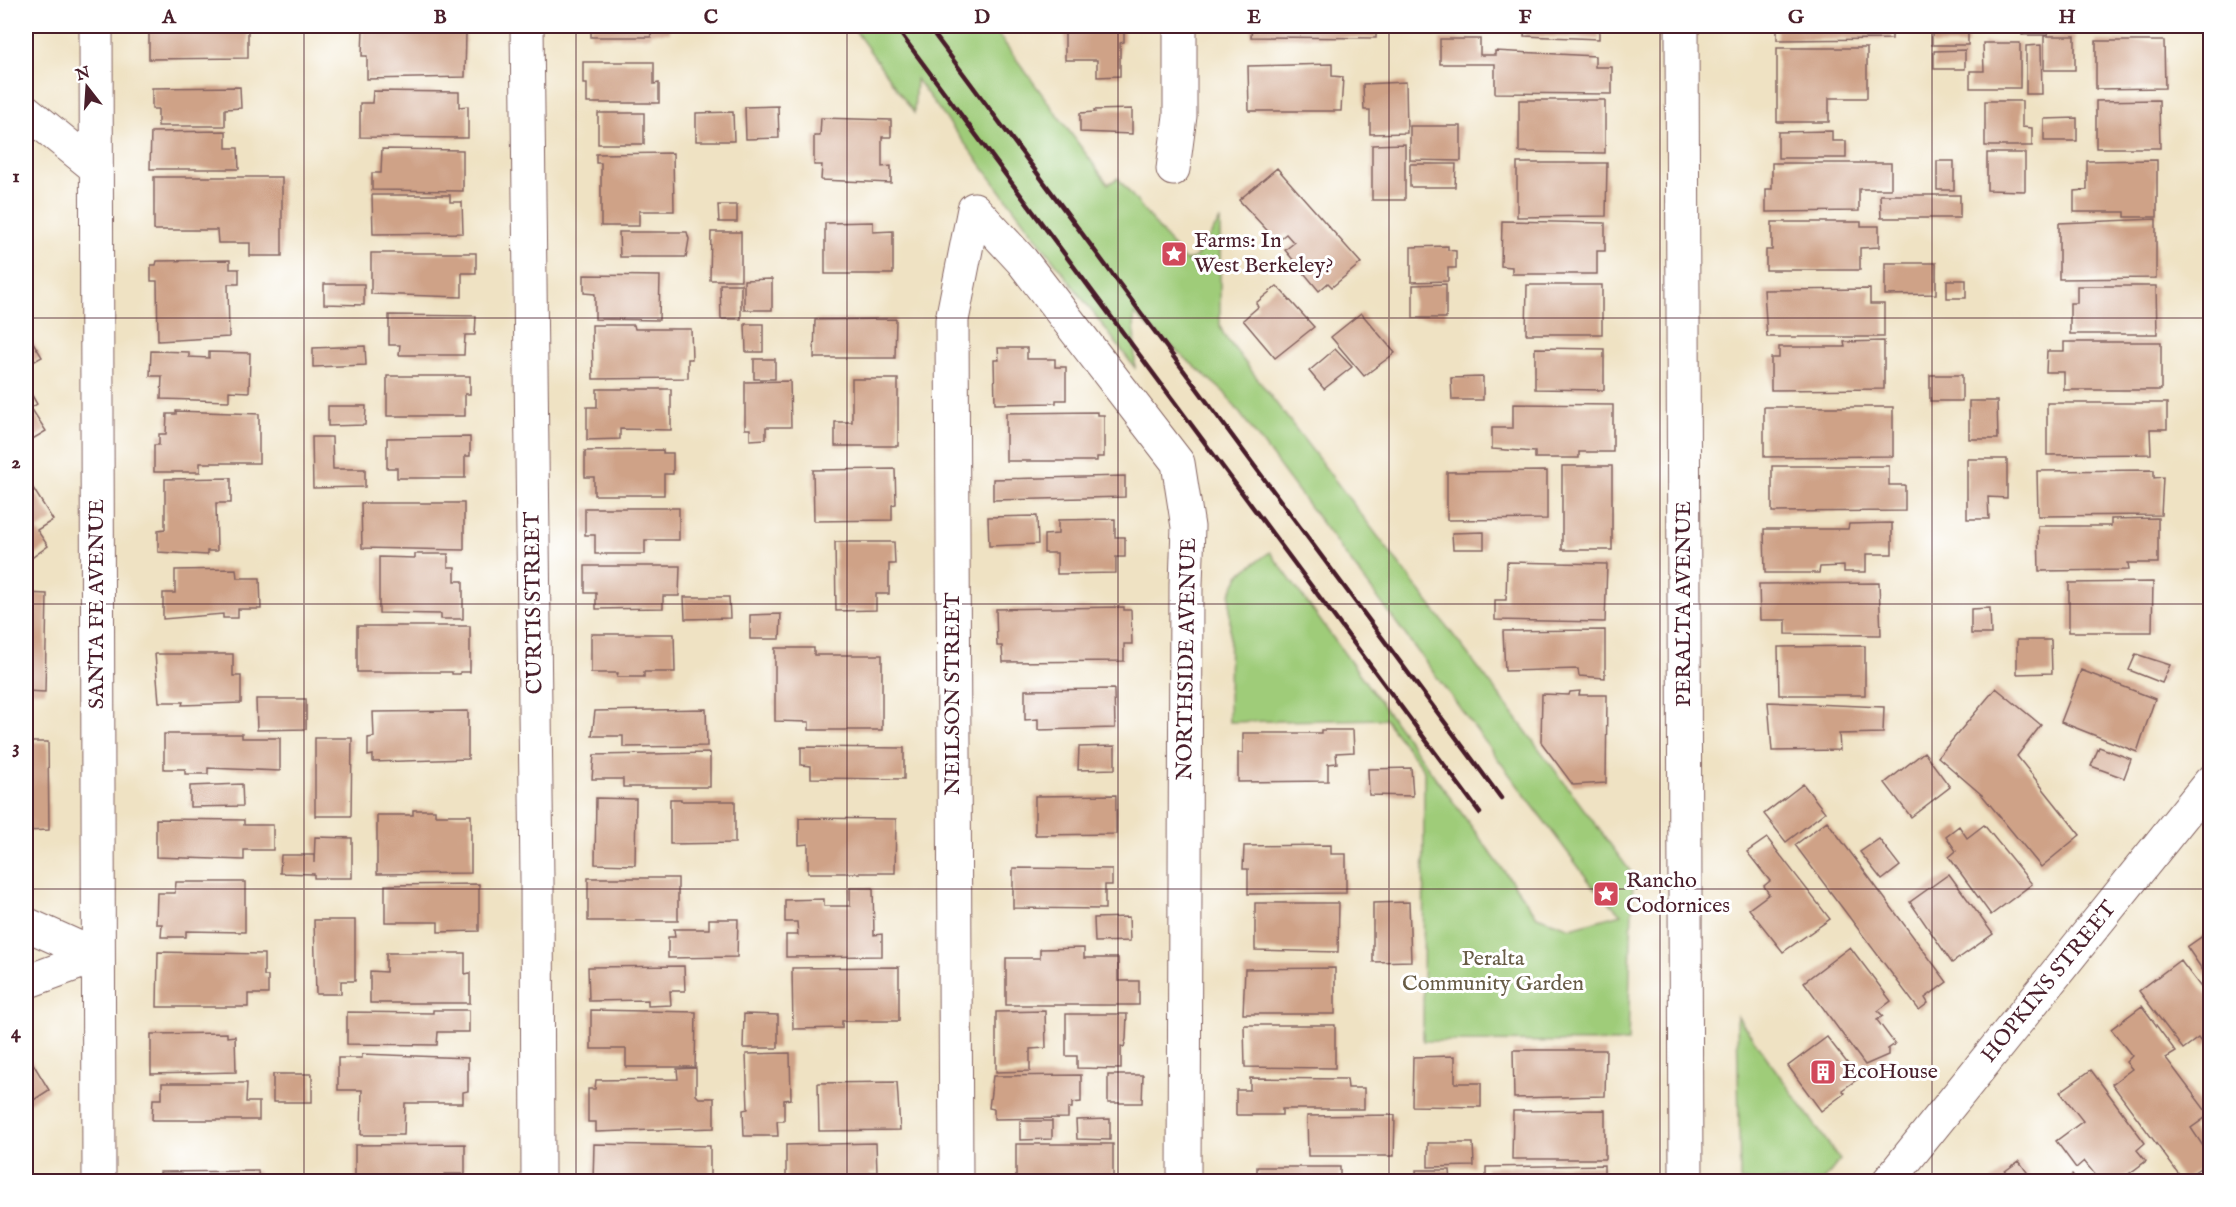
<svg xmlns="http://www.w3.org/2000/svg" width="2236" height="1207" viewBox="0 0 2236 1207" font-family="'IM FELL English',serif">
	<rect width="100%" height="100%" fill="#fff"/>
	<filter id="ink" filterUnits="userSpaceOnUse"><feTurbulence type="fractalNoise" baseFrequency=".0167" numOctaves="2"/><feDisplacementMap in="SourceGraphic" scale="12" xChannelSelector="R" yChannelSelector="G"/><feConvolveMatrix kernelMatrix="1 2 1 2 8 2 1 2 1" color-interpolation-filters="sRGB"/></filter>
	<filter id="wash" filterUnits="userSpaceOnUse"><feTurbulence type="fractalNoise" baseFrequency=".008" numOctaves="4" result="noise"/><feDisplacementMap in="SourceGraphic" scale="24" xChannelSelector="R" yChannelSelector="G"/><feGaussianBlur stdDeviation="1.35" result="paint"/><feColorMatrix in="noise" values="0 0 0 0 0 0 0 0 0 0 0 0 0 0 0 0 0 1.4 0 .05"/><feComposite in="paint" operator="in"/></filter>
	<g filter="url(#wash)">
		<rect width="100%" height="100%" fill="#efe2c3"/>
		<path fill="#9fcc79" stroke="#747652" stroke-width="1.5" d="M852,26h140l116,158 10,-6 65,81 4,2 9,-4 24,-37v106l4,9 272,356 137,184 -5,167 -205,-1 1,-271 -39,-51 -156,3 1,-128 10,-20 30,-22 267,364 34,12 50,-14 -29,-29 -368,-493 -90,-78 1,54 -219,-289 -2,34z
			M1737,1016l103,144 -17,21h-83z"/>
		<g id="blocks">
			<path fill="#cfa287" d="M158,26h90v32l-99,1v-30h9z
				M591,26h79v7h-19v4h-60z
				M1065,26h55v2h4v14l-4,1v33l-23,1v-17h-32z
				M1252,26h124v12l-125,-1z
				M1525,26h74v13l-75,-3z
				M1777,26h115v13l-115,1z
				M2022,26h25l1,9h-26z
				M2097,26h74v2l-75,1z
				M363,28l75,1v3h28l-1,45 -98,2v-23h-5z
				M1932,28h36v17h-36z
				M2044,36h31v34h-31z
				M1440,39h40v16h15v-4l100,5v11h17v27l-117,-1v-29h-55z
				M2096,41h68l1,47 -69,1z
				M1983,43h37v45h-50v-17h14z
				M2041,45l1,49h-16v-48z
				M1777,48h90v50h-38v24h-52z
				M1965,50v19h-31v-18z
				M583,62h71v22l5,-1v20h-72v-19h-4z
				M1332,64v12l11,1 -2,34h-92l-1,-45z
				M1406,82l1,51 -37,1v-24h-6l-1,-26z
				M240,87l1,21 -16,1v17h-67v-17h-6v-21z
				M373,91l86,1v15l9,-1v32l-108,-1v-34h12z
				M1519,100h86v53l-86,-1z
				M2159,100l1,48h-64v-47z
				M1985,101h37v26l10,1v18h-47z
				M778,106l1,32 -33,1 -1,-32z
				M1132,109v25l-52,-2v-19l15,-1 -1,-2z
				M733,112l1,29h-38v-28z
				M598,113h46v31h-46z
				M821,118l70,2v17h-9v30l9,-1v17l-70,-3 1,-15h-8v-29h6z
				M2077,118v23h-33v-22z
				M1410,126h51v35l-51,-1z
				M226,131v17h12l1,21h-89l1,-37z
				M1832,131v10h14v17h-68v-26z
				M1405,144v56h-33v-55z
				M382,149l81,1v41l-91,-1v-17h9z
				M673,153l1,58h-35v15h-38v-63h-5v-9z
				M1987,153h38v38l-38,-1z
				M2157,160v57h-32v-5h-51v-21l13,-1v-29z
				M1937,161h17v29h-17z
				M1517,163h90l-1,53 -89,1z
				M1772,163h119v26h-32v22l-93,1v-23h6z
				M1410,164h46l-1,23h-45z
				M1277,168l84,95 -29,24 -4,-4 -9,8 -34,-41 9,-7 -8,-9 -9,7 -38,-41z
				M154,177h128v79h-32v-13h-32l-1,-13h-63z
				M372,195h78v7h12l1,31 -90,1z
				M1880,195h80v23h-79z
				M718,205h19v17h-18z
				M2156,219v59l-97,1v-56z
				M1502,221l103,2v28h-8v23h-85v-7l-11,-1z
				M873,222v10l20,-1v43h-68v-51z
				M1772,222h89v4h18v21l-19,1v22h-94v-20h6z
				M619,232h68l2,7 -3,18h-66z
				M711,232h30v48h-31z
				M1448,246v4l8,1v17h-8v13l-37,1v-35z
				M371,253h105v20h-14v24l-91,-3z
				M230,260v9h9v15h-11l1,53 -71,4 -1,-60h-6v-16h5l1,-4z
				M1885,263h51v31l-51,1z
				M584,275l76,1 -1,44 -64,-1v-25l-11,-1z
				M772,279v31h-28v-30z
				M1947,280h19v18h-19z
				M324,284h40v21l-40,-1z
				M720,284h21v35h-20z
				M1446,284v34h-33v-33z
				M1527,285h75v49h-76z
				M1277,286l37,41 -39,31 -32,-38 15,-13 -2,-4z
				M2077,286h79l1,48h-87v-31h7z
				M1870,289v15h14v33h-117l-3,-47z
				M26,299l7,11 -7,5z
				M1361,313l34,40 -31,23 -33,-39z
				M389,315l87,1 -1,19h-10l-1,20h-65l1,-10h-11z
				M896,319l-1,39h-81l1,-38z
				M745,324h18v28h-17z
				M592,325h42l1,4h56l1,30h-4v19l-95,1z
				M26,331l16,26 -16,9z
				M1884,341v48l-113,1v-32h8v-11h66l-1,-5z
				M2064,342h97v48h-97v-18h-18l1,-21h17z
				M365,346l1,19 -53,2v-19z
				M998,348h29v11h28v8h11v33h-10v3l-61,1 -1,-44h5z
				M1535,348l69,1v41l-69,-1z
				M1335,349l17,18 -28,22 -15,-18z
				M151,351l38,1v5l20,1v-6l41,1 -1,39 -20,-1v10l-68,-2 1,-23h-12z
				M754,359h21v20h-21z
				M1930,375h32v26h-32z
				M387,376h83v18h-5v22h-78z
				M1483,377v23h-31l-1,-22z
				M852,379h46v67h-63v-24h17z
				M790,381l1,46h-25v12l-16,1v-11h-5v-47z
				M26,385l11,19 -6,4 15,23 -20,12z
				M597,389h74v41l-51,-1v10l-33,1v-33h10z
				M1969,401h28l1,38h-29z
				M2047,403h120v26h-17l1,25 -104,1z
				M1513,404l100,1v47h-34v6h-44v-6l-43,-3v-21h21z
				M328,406h38l-1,19 -37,1z
				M1764,407h129v49l-129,1z
				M176,411l83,3v49h-59v9h-46v-27h5v-11h7l1,-20h9z
				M1097,412v3h7v42h-7v4h-91v-48z
				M312,437h20l1,32h32v18l-52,1z
				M470,437v19h-5v22h-68v-10h-10v-30z
				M663,450v3h10v21h-9v21h-70v-18h-9v-26z
				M1967,459h40v39l-19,-1 1,22h-22z
				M1562,466h50v84h-50z
				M1772,466h117v19h16v26l-133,1z
				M895,469l1,35 -4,1v15l-78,1 -1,-51z
				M2154,470v8l9,-1 -2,38 -123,1 -1,-45z
				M1547,471v48l-100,1v-48z
				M1125,476v21l-132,3v-21z
				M26,477l27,43 -16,10 11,16 -22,16z
				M231,478v25h-15l1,48h-10v4l-49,-3v-22l7,-1v-50z
				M361,503h103v47l-102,-2z
				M585,508h94v32h-34v14h-50v-19h-10z
				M1037,516l1,28 -49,2 -1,-29z
				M2158,518v45h-30l1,7 -90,1 -1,-45h73v-7z
				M1115,519v18h10v20h-9v16l-59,1v-21h-13v-18l14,-1v-14z
				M1892,523v31h-26v18h-22v-6l-24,1 -1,6h-54l-1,-44h84l1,-5z
				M1484,532v17h-31l-1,-16z
				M835,542h59l1,22h-6v30h-13v16l-40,1z
				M415,554h33v13h7v14h8v38h-22v-5l-62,-1v-56l36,1z
				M1507,562l100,2 -2,58 -110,-2v-20h11z
				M585,566h95l-1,30h-16v12l-67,1v-16h-11z
				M236,569l1,9h23l1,31h-23v9h-15v-4l-60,5v-26h12v-23z
				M2153,582l-1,50h-83v-49z
				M1879,583l2,52 -95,-1v-14h-26l-1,-36z
				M26,593l21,1 -2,98 -19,-1z
				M684,597h45l1,21 -45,1z
				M1124,607v3h7l1,34h-8v17l-121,1 -1,-16h-5l-1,-37z
				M1990,608l1,26h-20v-25z
				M781,614l-1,25h-30v-24z
				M357,626h113v46h-10v2h-8v-2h-95z
				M1605,630v48l-26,-2 -1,-7 -73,2 -2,-40z
				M591,634h83l1,38h-31v5h-27l1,-4h-27z
				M2017,640h34l1,33 -35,1z
				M1865,646v49h-86l-1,-48z
				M775,648h39v7h68v75h-73v-8l-34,-1z
				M155,654h78v22h8v27l-59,2 1,-3h-24z
				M2136,654l34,11 -8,18 -33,-13z
				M2081,670l74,29 -18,53 -76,-30z
				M1996,688l45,37 -24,31 63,79 -39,32 -59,-72 -44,-38z
				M1114,689l1,39 -77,2v-11l-13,1v-30z
				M1580,691l-1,4h28l-1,88 -33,2 -32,-43 1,-48 27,1 1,-3z
				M256,699h50v30l-49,1z
				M1768,702l116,5 -1,26 -44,1 1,16 -68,1z
				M706,709l1,37 -84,1v-11h-31l3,-25z
				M468,711v48l-95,3v-7l-5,1v-18l6,-1 -1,-25z
				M1321,730h32l1,22 -18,1 1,10 -9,1v17l-90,1v-29h5v-20h78z
				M164,734h78v4h38v33l-72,-3v6h-23v-5h-21z
				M315,738h37l-1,78h-36z
				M26,742h22l1,88 -23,1z
				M1115,746v23l-37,1 1,-23z
				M801,747l103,1v31l-93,-1v-12l-10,-1z
				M2099,747l32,12 -7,19 -33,-12z
				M1924,752l26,35 -39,30 -26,-34z
				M710,753v34h-87v-8h-31l2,-24z
				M1411,768l2,28 -44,-1 -1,-26z
				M242,784l1,22 -53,1v-21z
				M1803,784l22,28 -39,30 -22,-28z
				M1116,795v39l-81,1v-39z
				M596,798l40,1 -1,66 -40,-1z
				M670,799h11v2h54v42l-65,1z
				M413,810h22v5h36v58l-94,1v-59h36z
				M799,818l97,1 -1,54h-87v-29l-9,1z
				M156,819l88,1v5h29v25h-29v10l-88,-3z
				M1827,821l120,161 -22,16 3,5 -9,7 -124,-165z
				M1984,825l48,59 -41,31 -42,-58 7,-6 -10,-15 13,-10 8,12z
				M315,837l37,1v40h-38v-4l-34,-1 1,-18h33v8z
				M1767,838l63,81 -47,33 -34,-43 20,-15 -5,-8 6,-5 -23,-29z
				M1879,839l21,27 -18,14 -22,-28z
				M1331,845v9h15v39l-98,1v-25h-5l1,-23z
				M1013,868l99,1v16h-7v24l-92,-1z
				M1949,874l44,60 -41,29 -42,-61z
				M588,878h90v43h-90z
				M176,882h69v50l-59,-1v6h-25l1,-13h-6l1,-31h18z
				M479,884v47l-41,1v-10h-53v-37z
				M850,888h23l1,47 8,-1v22l-96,1v-22h12l-1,-13h-12v-22l39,-1v7h26z
				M1409,902l2,59 -38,1v-59z
				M1255,903h84l-1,49 -83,-2z
				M1129,917l1,24 -35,1 -1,-24z
				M709,919h29l-1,38 -69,1v-21h7l-1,-8h35z
				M314,920h41v61h-14v13h-25z
				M2210,931v50l-23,-34z
				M1850,947l41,54 -13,10 5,5 -6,4 18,24 -7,5v6l-23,10 -61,-83z
				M1084,948v10h34v23h21v24h-133v-47h34v-9z
				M158,952l106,2v22h4v18h-20v13h-91z
				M386,953h79v21l5,-1v30h-100v-32l16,1z
				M2180,960l30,39v42l-6,5 -6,-8 -15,11 -44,-58z
				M684,966l1,25h-15l1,14 -23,1v-6l-59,1 -1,-34z
				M899,967v54h-57v7l-49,1 -1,-61z
				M1335,968v46h-92l2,-45z
				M2142,1006l34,46 -10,6 43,57 -18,13 12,18 4,-2 3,4v18l-8,6 -2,-4 -17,12 -71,-96 20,-15 -6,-7 6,-6 -21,-27z
				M433,1010h36v22h-31l-1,13 -90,-1v-32l86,1z
				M591,1010l105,2 -1,55h-69v-18h-35z
				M1045,1011l1,37 -16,1v22l-34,1v-60z
				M744,1014l34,1v33h-35z
				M1066,1014h61l-1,25 -2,8 -3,-1v23l-44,-1v-12h-11z
				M1244,1025h91v43l-90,-1z
				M227,1033v4l8,-1 1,36 -85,2v-40z
				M1827,1037l32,41 -17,12 3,3 -24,18 -33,-45z
				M1513,1050h93l-1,46 -91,2z
				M26,1052l23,38 -23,15z
				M790,1053l1,46 -7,1v21h-7l1,15h-34l-1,-26 5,-1 -2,-55z
				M362,1054l106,4v33l-5,1v11h-58l-1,32h-43l1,-45h-24v-32h24z
				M1455,1056v27h26v24l-69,-1 1,-49z
				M696,1068v27l3,3h15v30l-118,4v-10h-8v-33h7l1,-9 82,-1 -1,-10z
				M2091,1070l54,73 -8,7 9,11 -28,21h-17l-17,-21 -8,7 -20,-27 27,-20 -23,-29z
				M273,1074h39v28h-39z
				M1081,1075v27l-9,1v5h-4v10l-74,1v-10l-5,-1 4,-32z
				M1108,1075h35l-1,28h-34z
				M1250,1078l97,1 1,9h16v21h-82v6h-46v-25h14z
				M897,1082l3,48 -81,1 -1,-48z
				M162,1083h85l-1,19h13v18h-107l1,-21h9z
				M1605,1110v49h-93l1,-48z
				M1395,1115l-1,41h-86l-1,-40z
				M1110,1119v21l-33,-1 -1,-19z
				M1020,1121h32v18l-32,1z
				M876,1143l1,29h-7v10h-84v-37z
				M1428,1143h45l1,23 -46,1z
				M465,1144v30h-20v8h-90v-37z
				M594,1144l116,2v36h-117z
				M1016,1144h97v38h-97z
				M2019,1161l15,21h-44z
				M1604,1165v17h-118v-15z
				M1257,1167h83v15h-83z
				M26,1170l6,12h-6z
				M1416,1170h34l1,12h-34z
				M258,1171l1,11h-99v-10z
				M2072,1175l5,7h-14z"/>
		</g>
	</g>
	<g filter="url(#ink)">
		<use href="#blocks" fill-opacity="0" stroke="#846360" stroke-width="1.5"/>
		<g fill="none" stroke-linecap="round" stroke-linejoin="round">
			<defs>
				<path id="minor" d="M96,26l3,1156
					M527,26l10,853 1,303
					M1682,26l4,1156
					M26,111l70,57
					M1173,169l7,-53v-90
					M974,209l48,52 156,202 10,64 -2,57 -2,598
					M26,924l71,32
					M26,982l71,-26
					M956,1182l-4,-862 22,-111"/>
				<path id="tertiary" d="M1888,1182l322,-400"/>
			</defs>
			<use href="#minor" stroke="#846360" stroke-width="35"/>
			<use href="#tertiary" stroke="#846360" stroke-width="35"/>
			<use href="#minor" stroke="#fff" stroke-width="33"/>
			<use href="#tertiary" stroke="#fff" stroke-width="33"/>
			<path stroke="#4a1f2b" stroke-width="4.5" d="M895,26l585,787
				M928,26l573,772"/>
		</g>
	</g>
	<path fill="none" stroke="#4a1f2b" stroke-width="1.5" stroke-opacity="0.55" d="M304,26v1156M576,26v1156M847,26v1156M1118,26v1156M1389,26v1156M1660,26v1156M1932,26v1156M26,318h2184M26,604h2184M26,889h2184"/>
	<defs>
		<symbol id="sight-square" viewBox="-11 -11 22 22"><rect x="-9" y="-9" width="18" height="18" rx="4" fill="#d1495b" stroke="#fff"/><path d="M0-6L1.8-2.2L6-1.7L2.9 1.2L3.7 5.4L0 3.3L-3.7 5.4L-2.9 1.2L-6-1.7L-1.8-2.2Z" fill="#fff"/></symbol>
		<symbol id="building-square" viewBox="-11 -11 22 22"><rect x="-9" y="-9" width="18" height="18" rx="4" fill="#d1495b" stroke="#fff"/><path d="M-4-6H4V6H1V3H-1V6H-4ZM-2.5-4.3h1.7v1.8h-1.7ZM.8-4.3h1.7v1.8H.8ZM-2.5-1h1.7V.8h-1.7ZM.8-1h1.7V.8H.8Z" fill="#fff"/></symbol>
	</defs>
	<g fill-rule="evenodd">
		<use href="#sight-square" x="1159" y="239" width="30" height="30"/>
		<use href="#sight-square" x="1591" y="879" width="30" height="30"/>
		<use href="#building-square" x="1808" y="1057" width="30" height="30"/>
	</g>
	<g text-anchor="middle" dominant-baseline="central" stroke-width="6" stroke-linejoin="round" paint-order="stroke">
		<g font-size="22" fill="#4a1f2b" stroke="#fff" text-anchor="start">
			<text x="1194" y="241">Farms: In<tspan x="1194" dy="25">West Berkeley?</tspan></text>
			<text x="1626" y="881">Rancho<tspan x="1626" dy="25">Codornices</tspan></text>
			<text x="1842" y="1072">EcoHouse</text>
		</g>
		<g font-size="22" fill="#4a1f2b" stroke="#fff">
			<text transform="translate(534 603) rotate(-91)">CURTIS STREET</text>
			<text transform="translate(97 604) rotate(-90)">SANTA FE AVENUE</text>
			<text transform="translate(1684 604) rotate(-90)">PERALTA AVENUE</text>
			<text transform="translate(1187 659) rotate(-89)">NORTHSIDE AVENUE</text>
			<text transform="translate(953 694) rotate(-90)">NEILSON STREET</text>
			<text transform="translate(2049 982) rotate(-51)">HOPKINS STREET</text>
		</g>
		<g font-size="22" fill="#685c46" stroke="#fff">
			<text x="1493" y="959">Peralta<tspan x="1493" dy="25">Community Garden</tspan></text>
		</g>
	</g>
	<rect width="2236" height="1207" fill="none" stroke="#fff" stroke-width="66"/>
	<g transform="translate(87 87) rotate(343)" stroke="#ffffff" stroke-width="4.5" paint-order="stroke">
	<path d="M0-4.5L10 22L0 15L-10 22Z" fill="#4a1f2b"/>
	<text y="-9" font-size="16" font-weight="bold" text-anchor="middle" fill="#4a1f2b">N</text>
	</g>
	<rect x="33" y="33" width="2170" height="1141" fill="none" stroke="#4a1f2b" stroke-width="2"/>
	<g font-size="20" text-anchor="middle" font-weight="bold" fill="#4a1f2b">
		<text x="169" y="23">A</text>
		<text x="440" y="23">B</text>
		<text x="711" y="23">C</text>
		<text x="982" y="23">D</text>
		<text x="1254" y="23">E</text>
		<text x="1525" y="23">F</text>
		<text x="1796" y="23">G</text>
		<text x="2067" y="23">H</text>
		<text x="16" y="182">1</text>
		<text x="16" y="468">2</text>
		<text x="16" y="753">3</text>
		<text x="16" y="1038">4</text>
	</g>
</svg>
